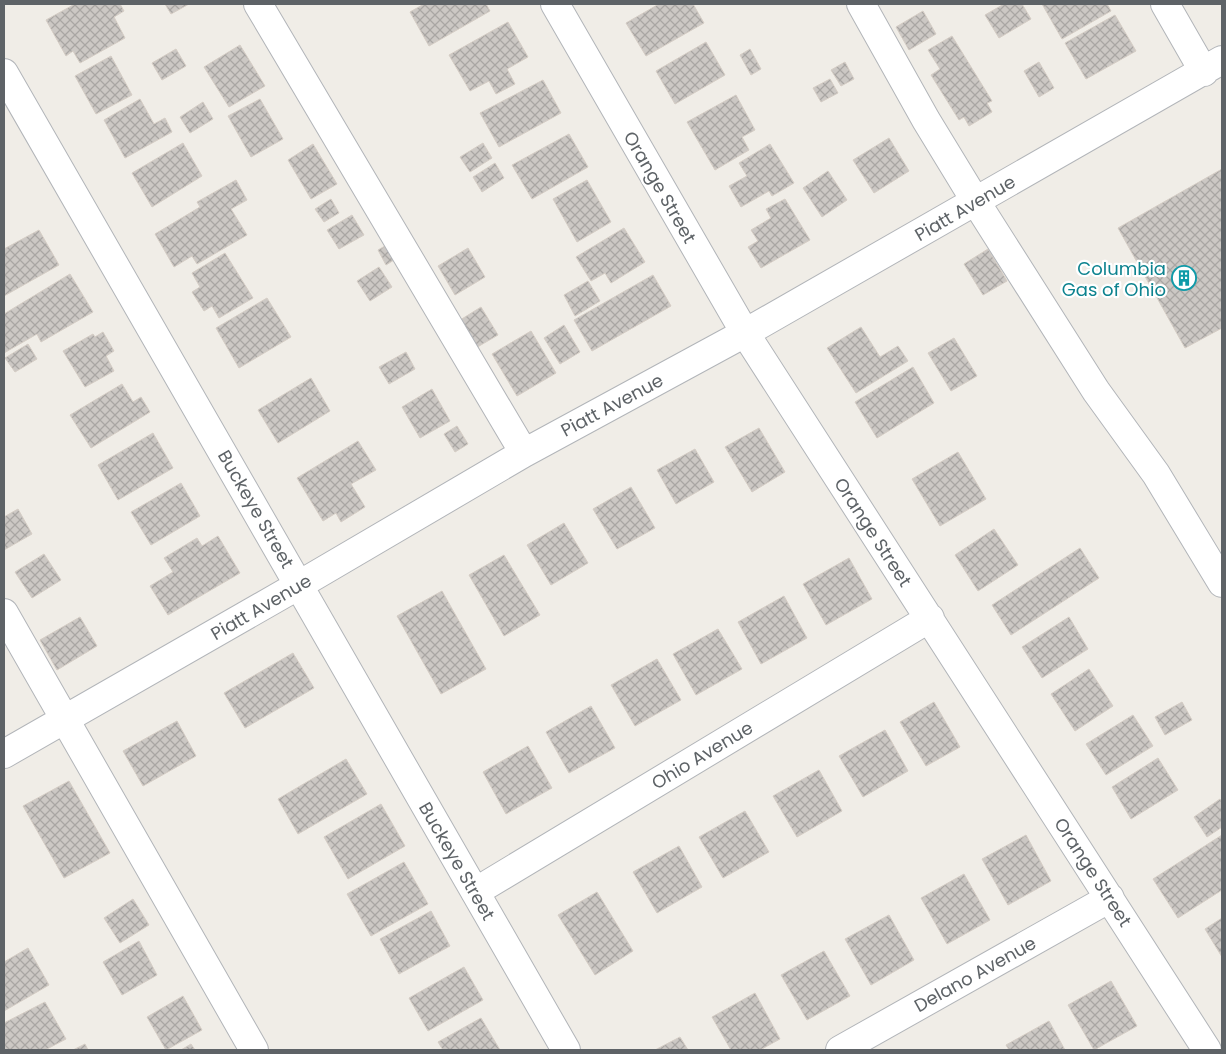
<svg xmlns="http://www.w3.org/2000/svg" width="1226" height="1054" viewBox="0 0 1226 1054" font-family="Poppins,sans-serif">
	<defs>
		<pattern id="building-cross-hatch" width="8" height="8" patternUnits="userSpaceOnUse" patternTransform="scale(1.25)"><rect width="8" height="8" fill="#ccc8c4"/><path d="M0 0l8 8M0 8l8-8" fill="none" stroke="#a9a6a3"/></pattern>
	</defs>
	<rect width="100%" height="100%" fill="#f0ede7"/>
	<path fill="url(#building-cross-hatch)" stroke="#d5cdc5" d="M75,4h45l4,7 -10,6 11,21 -45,25 -7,-12 -7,5 -20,-36z
		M165,4h24l-18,10z
		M424,4h62l4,7 -61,35 -19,-34z
		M659,4h34l11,19 -58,33 -20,-33z
		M1004,4h18l9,15 -32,19 -14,-23z
		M1042,4h65l4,7 -49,28z
		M923,11l13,23 -27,16 -13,-23z
		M1115,15l21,36 -50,28 -21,-36z
		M508,22l20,35 -21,12 8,15 -19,10 -7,-13 -19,10 -21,-36z
		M952,36l40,65 -5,2 5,9 -23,14 -5,-9 -5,3 -28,-45 9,-6 -12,-19z
		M706,42l19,33 -50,29 -19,-33z
		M240,45l25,41 -36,21 -25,-40z
		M176,49l10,17 -24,14 -10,-17z
		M750,49l11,20 -10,6 -11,-20z
		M111,56l21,39 -36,19 -21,-38z
		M845,62l9,17 -13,7 -10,-16z
		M1039,62l15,26 -15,9 -15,-26z
		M830,79l8,14 -17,9 -8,-14z
		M543,80l18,33 -62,34 -19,-34z
		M736,95l19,35 -13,7 7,13 -34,20 -28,-48z
		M140,99l14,25 11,-6 7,14 -47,26 -21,-38z
		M260,99l23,40 -32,18 -23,-41z
		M203,102l10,17 -23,14 -10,-16z
		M569,134l19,33 -56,32 -20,-34z
		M889,138l20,33 -35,22 -21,-33z
		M183,143l19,33 -50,31 -20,-34z
		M483,143l9,15 -22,14 -10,-15z
		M313,144l24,40 -26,15 -23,-39z
		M770,144l24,39 -22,13 -3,-5 -28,16 -12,-21 18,-10 -8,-13z
		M495,163l9,15 -22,14 -9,-15z
		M1222,169v159l-37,20 -67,-120z
		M828,171l19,29 -25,17 -19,-29z
		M236,180l11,20 -16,9 16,26 -50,29 -5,-8 -18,11 -19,-33 45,-27 -3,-5z
		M587,180l24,42 -34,20 -24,-43z
		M331,199l8,14 -15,9 -9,-13z
		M785,199l25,41 -49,28 -13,-21 10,-6 -7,-11 20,-12 -5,-9z
		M352,215l12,20 -25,14 -12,-19z
		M624,228l21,34 -34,21 -6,-10 -14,8 -15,-24z
		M39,230l20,35 -55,31v-47z
		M385,246l9,14 -8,5 -8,-15z
		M468,248l17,29 -30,18 -17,-29z
		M988,249l19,32 -24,14 -19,-31z
		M225,253l28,45 -34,20 -7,-12 -8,5 -12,-19 8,-5 -8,-14z
		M379,267l13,20 -22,14 -13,-20z
		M70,274l23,38 -52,30 -4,-8 -33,19v-39z
		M653,275l18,31 -79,45 -18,-31z
		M588,281l12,20 -25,15 -11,-21z
		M267,298l24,39 -52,31 -23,-40z
		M481,307l17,28 -24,14 -17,-27z
		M564,325l16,27 -20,12 -16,-26z
		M861,327l19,30 18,-11 10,15 -52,32 -29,-45z
		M531,331l25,42 -39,23 -25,-42z
		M103,332l11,19 -8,5 8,15 -29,16 -22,-36 30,-17 2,3z
		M954,338l23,38 -26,15 -23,-38z
		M28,344l9,15 -22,13 -10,-14z
		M406,352l9,17 -26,15 -10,-17z
		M913,367l21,36 -57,35 -22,-36z
		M311,378l19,33 -52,32 -20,-33z
		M122,384l11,18 8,-5 9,15 -59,36 -21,-33z
		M432,389l18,32 -30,17 -18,-31z
		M457,426l11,18 -13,8 -11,-18z
		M759,428l26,44 -33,20 -27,-45z
		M153,433l20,35 -55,32 -20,-35z
		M358,441l18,29 -25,14 14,23 -24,15 -5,-9 -13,8 -26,-43z
		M695,449l19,33 -38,22 -19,-34z
		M958,452l28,47 -46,27 -28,-47z
		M181,483l19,33 -49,29 -20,-33z
		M631,487l24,41 -38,21 -24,-40z
		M18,509l14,25 -28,16v-33z
		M564,523l24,40 -37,22 -24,-40z
		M994,529l24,36 -40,26 -23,-36z
		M218,536l22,37 -72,42 -18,-29 23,-14 -9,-14 33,-20 5,8z
		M1080,548l19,30 -88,57 -19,-30z
		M44,554l17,26 -29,18 -17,-26z
		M504,555l36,60 -36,21 -35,-61z
		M849,558l23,41 -46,26 -23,-41z
		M442,591l44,78 -45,25 -44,-78z
		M784,596l23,42 -46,26 -23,-42z
		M80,617l17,29 -40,24 -17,-30z
		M1069,617l19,32 -46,29 -20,-31z
		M718,629l24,40 -46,26 -23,-41z
		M293,653l21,35 -69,40 -21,-35z
		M657,659l24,41 -46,26 -24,-41z
		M1089,669l24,37 -38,25 -24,-37z
		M934,702l26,45 -34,19 -26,-44z
		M1182,702l10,18 -27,15 -10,-18z
		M591,706l24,42 -46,25 -23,-41z
		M1133,715l20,31 -47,29 -20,-31z
		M177,721l19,35 -53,30 -20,-35z
		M885,730l23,41 -45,26 -24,-41z
		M528,746l24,42 -46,26 -23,-42z
		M1158,758l20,32 -47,29 -19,-32z
		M346,759l21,35 -69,40 -20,-35z
		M819,770l23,41 -45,26 -24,-41z
		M69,781l41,72 -46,25 -41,-72z
		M1220,799l2,3v25l-15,10 -13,-20z
		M381,804l24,42 -57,33 -24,-42z
		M745,811l24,41 -46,26 -24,-41z
		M1026,835l25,46 -43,24 -26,-46z
		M1222,835v55l-44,28 -25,-39z
		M679,846l23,41 -45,26 -24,-41z
		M404,862l24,42 -57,32 -24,-42z
		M964,874l26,46 -43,24 -26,-46z
		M597,892l36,59 -38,24 -37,-60z
		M133,899l16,26 -29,18 -16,-25z
		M431,911l19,35 -51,28 -19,-35z
		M889,915l25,45 -43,25 -26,-46z
		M1222,918v39l-17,-28z
		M139,941l18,34 -35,20 -19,-33z
		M28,948l21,37 -45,26v-49z
		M824,951l26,45 -43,24 -26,-45z
		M464,967l19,33 -55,31 -19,-33z
		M1111,981l26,45 -43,24 -26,-45z
		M755,993l25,46 -20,11h-29l-19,-33z
		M183,996l19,34 -36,20 -19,-33z
		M45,1002l21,37 -21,11h-41v-27z
		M481,1018l19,32h-57l-5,-8z
		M1049,1021l16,29h-56l-3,-5z
		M680,1037l8,13h-33z
		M85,1044l3,6h-15z
		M191,1044l4,6h-14z"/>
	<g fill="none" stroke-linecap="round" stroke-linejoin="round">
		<defs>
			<path id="minor" d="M258,4l266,449
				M555,4l190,329 462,717
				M861,4l65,116 50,82 120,189 60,83 66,109
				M1165,4l39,68
				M4,73l562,977
				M4,613l250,437
				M4,754l295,-169 225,-132 221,-120 477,-273
				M475,892l455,-274
				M840,1050l270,-152"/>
		</defs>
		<use href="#minor" stroke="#b2b5b9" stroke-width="30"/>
		<use href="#minor" stroke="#fff" stroke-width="28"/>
	</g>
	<defs>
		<symbol id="building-ring" viewBox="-11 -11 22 22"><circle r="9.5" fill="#fff" stroke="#0f9aa8" stroke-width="1.5"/><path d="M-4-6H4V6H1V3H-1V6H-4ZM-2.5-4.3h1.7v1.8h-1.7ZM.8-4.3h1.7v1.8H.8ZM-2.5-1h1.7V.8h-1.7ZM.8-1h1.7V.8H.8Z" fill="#0f9aa8"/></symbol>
	</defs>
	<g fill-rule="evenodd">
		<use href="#building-ring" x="1170" y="264" width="28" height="28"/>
	</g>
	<g text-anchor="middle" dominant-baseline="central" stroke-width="4.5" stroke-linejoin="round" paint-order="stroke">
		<g font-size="18" fill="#5e6367" stroke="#fff">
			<text transform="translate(660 187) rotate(60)">Orange Street</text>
			<text transform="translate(965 208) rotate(-30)">Piatt Avenue</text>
			<text transform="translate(612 405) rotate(-28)">Piatt Avenue</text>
			<text transform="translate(256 509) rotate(60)">Buckeye Street</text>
			<text transform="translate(873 532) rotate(57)">Orange Street</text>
			<text transform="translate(261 607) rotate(-30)">Piatt Avenue</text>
			<text transform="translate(702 755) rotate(-31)">Ohio Avenue</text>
			<text transform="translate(457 861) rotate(60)">Buckeye Street</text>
			<text transform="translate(1093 872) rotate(57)">Orange Street</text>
			<text transform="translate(975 974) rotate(-29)">Delano Avenue</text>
		</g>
		<g font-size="18" fill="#0d838f" stroke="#fff" text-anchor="end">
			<text x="1166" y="268">Columbia<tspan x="1166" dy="21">Gas of Ohio</tspan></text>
		</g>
	</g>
	<rect width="1226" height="1054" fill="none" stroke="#5e6367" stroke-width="10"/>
</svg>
